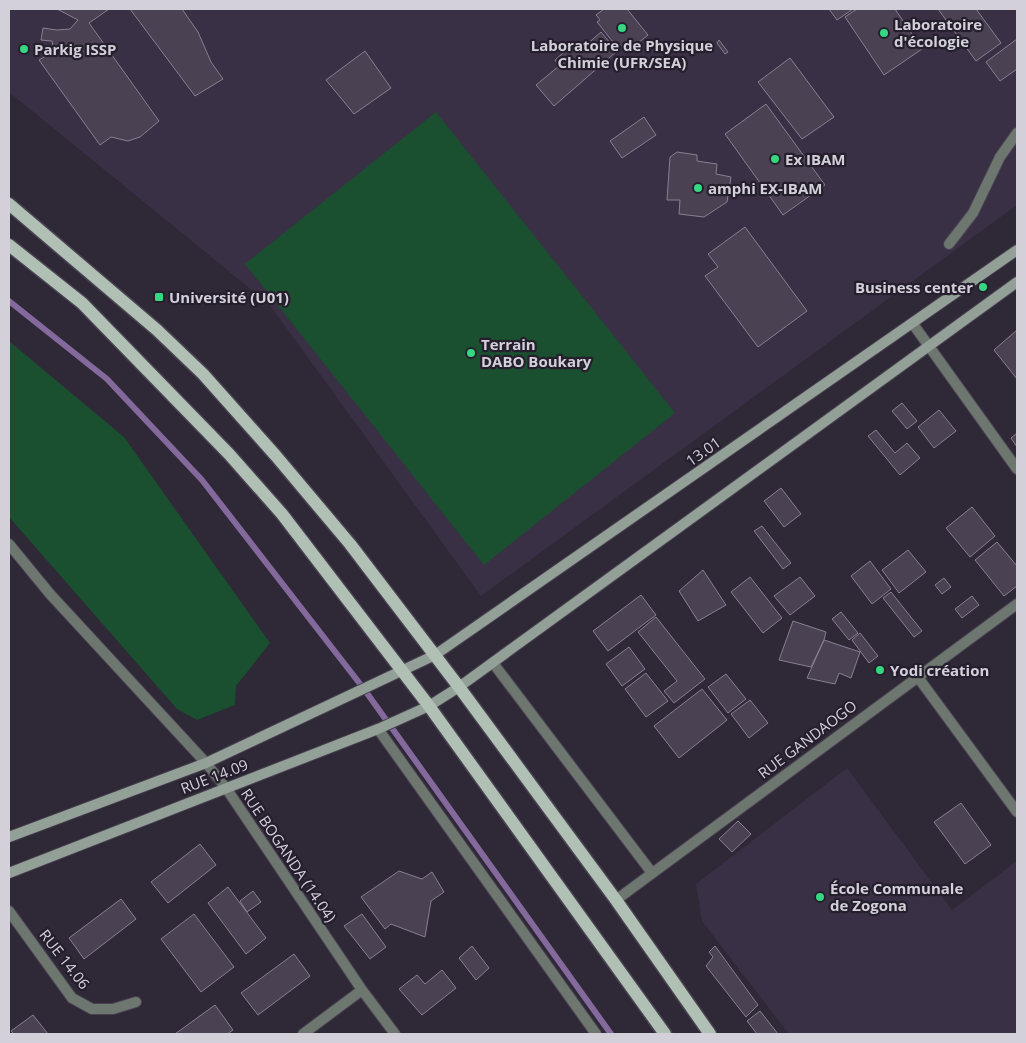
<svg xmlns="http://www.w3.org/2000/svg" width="1026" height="1043" viewBox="0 0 1026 1043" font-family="'Open Sans',sans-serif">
	<rect width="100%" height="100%" fill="#2f2837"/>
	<path fill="#3a3045" d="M9,9h1008v196l-536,391 -212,-292 -260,-212z
		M847,768l105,142 65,-49v173h-228l-87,-113 -6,-37z"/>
	<path fill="#1a4f30" d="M436,112l239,301 -191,152 -239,-301z
		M9,341l115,96 146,206 -34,43 -1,19 -38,15 -20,-11 -168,-192z"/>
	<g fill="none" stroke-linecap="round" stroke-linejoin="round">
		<path stroke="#83699c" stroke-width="6" d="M9,301l98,78 95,101 162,209 247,345"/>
	</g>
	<path fill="#4a4252" stroke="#888092" d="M57,9h52l-20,14 70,98 -19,16 -12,4 -17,-4 -11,8 -61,-85 15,-9 -2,-10 -11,-1 2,-12 14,2 13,-1 8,-9z
		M130,9h52l16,23 13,30 12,17 -28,17z
		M604,9h23l21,26 -21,17 -7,-8 -3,3 -20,-25 3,-2 -4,-5z
		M829,9h24l-16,11z
		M857,9h38l27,40 -38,26 -39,-58z
		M938,9h38l25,34 -25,18z
		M601,32l16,19 -63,55 -18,-21 23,-19 -4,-6 16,-14 6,7z
		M1017,39v30l-17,12 -14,-19z
		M719,40l9,12 -3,2 -8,-11z
		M365,51l26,37 -37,26 -28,-34z
		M790,58l44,59 -32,22 -44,-57z
		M766,104l59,81 -42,30 -58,-81z
		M644,117l12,18 -34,23 -12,-17z
		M677,152l20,3v6l20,3 -1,10 15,3 -4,25 -23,15 -25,-3 1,-14h-13l3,-43z
		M745,227l62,84 -49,36 -53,-71 13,-9 -10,-13z
		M1017,330v49l-23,-29z
		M902,403l15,18 -10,8 -15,-18z
		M939,410l17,21 -22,17 -16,-21z
		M876,430l19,23 12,-10 13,15 -20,17 -32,-39z
		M1017,433v14l-6,-9z
		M781,488l20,26 -17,13 -20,-26z
		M972,507l23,29 -25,21 -24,-29z
		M762,526l29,37 -8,6 -29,-38z
		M997,542l20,24v20l-13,10 -29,-36z
		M908,550l18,22 -27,21 -17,-23z
		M870,561l21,28 -19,15 -21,-28z
		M703,570l23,35 -28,16 -19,-30z
		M750,577l32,41 -19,15 -32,-41z
		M800,577l15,19 -25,19 -16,-19z
		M944,578l7,9 -9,7 -7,-9z
		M891,592l31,39 -8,6 -31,-39z
		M641,595l15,20 -48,36 -15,-20z
		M972,596l7,9 -17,13 -7,-9z
		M841,612l17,21 -9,7 -17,-21z
		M656,617l49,62 -31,24 -10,-12 13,-10 -39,-49z
		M793,621l33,11 -2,8 -13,27 -32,-7z
		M860,633l18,23 -9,7 -17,-23z
		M824,640l36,12 -9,26 -12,-5 -4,11 -28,-6z
		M629,647l16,22 -23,17 -16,-22z
		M646,673l22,28 -22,16 -21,-28z
		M726,674l20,25 -18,14 -20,-26z
		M702,689l25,31 -48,38 -25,-32z
		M750,700l18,23 -19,15 -18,-24z
		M961,803l30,42 -26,19 -31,-42z
		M738,821l13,13 -19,18 -13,-13z
		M200,844l16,21 -48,38 -17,-21z
		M399,871l23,8 10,-7 12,20 -13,9 -6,36 -34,-13 -6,5 -24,-32z
		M228,887l38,51 -20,16 -38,-51z
		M253,891l8,11 -14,10 -7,-11z
		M121,899l15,20 -52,40 -15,-21z
		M194,914l40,53 -33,25 -40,-53z
		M362,914l24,33 -16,12 -26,-33z
		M472,946l17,22 -13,12 -17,-22z
		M715,946l43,59 -12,12 -40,-51 7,-9 -4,-5z
		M294,954l16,22 -52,39 -17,-22z
		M442,970l14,18 -34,27 -23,-26 18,-14 8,9z
		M215,1005l18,25 -6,4h-52z
		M760,1011l18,23h-21l-10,-13z
		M33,1015l15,19h-34l-3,-3z"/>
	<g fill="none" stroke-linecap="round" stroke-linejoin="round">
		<defs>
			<path id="lane" d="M949,244l24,-31 27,-56 17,-24
				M493,663l159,210
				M378,729l218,305"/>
			<path id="street" d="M913,324l104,145
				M9,544l41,50 156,169 20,25 136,202 33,44
				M917,676l100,136
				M616,900l401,-296
				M9,911l63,87 20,11h21l23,-7
				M303,1034l59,-44"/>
			<path id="secondary" d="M9,837l197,-74 229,-108 582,-405
				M9,873l369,-144 51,-23 30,-19 558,-405"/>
			<path id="primary" d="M9,204l148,126 46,44 73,82 74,88 109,143 157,213 94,134
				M9,245l73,58 147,151 53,60 147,192 236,328"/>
		</defs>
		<use href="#lane" stroke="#494351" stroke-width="12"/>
		<use href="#street" stroke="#494351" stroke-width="12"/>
		<use href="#secondary" stroke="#494351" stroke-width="12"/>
		<use href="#primary" stroke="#494351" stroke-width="15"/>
		<use href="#lane" stroke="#6e7670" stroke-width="10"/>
		<use href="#street" stroke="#6e7670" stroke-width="10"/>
		<use href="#secondary" stroke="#93a097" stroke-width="10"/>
		<use href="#primary" stroke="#b0c0b4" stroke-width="12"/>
	</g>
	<g fill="#35d881" stroke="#251f2d" stroke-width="2">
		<circle cx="622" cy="28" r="5"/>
		<circle cx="884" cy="33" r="5"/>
		<circle cx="24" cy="49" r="5"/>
		<circle cx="775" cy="159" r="5"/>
		<circle cx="698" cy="188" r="5"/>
		<circle cx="983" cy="287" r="5"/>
		<rect x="154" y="292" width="10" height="10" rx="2.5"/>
		<circle cx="471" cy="353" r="5"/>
		<circle cx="880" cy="670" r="5"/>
		<circle cx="820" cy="897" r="5"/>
	</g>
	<g text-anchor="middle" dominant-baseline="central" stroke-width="4.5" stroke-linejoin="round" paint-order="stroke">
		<g font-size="15" font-weight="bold" fill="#d4d0da" stroke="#251f2d" text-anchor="start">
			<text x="894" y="24">Laboratoire<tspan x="894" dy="17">d'écologie</tspan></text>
			<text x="622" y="45" text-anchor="middle">Laboratoire de Physique<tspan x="622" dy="17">Chimie (UFR/SEA)</tspan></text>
			<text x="34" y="49">Parkig ISSP</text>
			<text x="785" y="159">Ex IBAM</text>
			<text x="708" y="188">amphi EX-IBAM</text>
			<text x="973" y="287" text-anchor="end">Business center</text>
			<text x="169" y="297">Université (U01)</text>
			<text x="481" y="344">Terrain<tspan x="481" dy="17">DABO Boukary</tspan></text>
			<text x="890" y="670">Yodi création</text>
			<text x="830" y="888">École Communale<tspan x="830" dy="17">de Zogona</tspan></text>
		</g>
		<g font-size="15" fill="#d4d0da" stroke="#251f2d">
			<text transform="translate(703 451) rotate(-35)">13.01</text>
			<text transform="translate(807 739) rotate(-37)">RUE GANDAOGO</text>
			<text transform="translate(214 776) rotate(-21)">RUE 14.09</text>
			<text transform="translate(289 855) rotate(56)">RUE BOGANDA (14.04)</text>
			<text transform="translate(65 959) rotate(52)">RUE 14.06</text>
		</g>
	</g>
	<rect width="1026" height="1043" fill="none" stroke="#d4d0da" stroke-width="20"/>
</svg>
